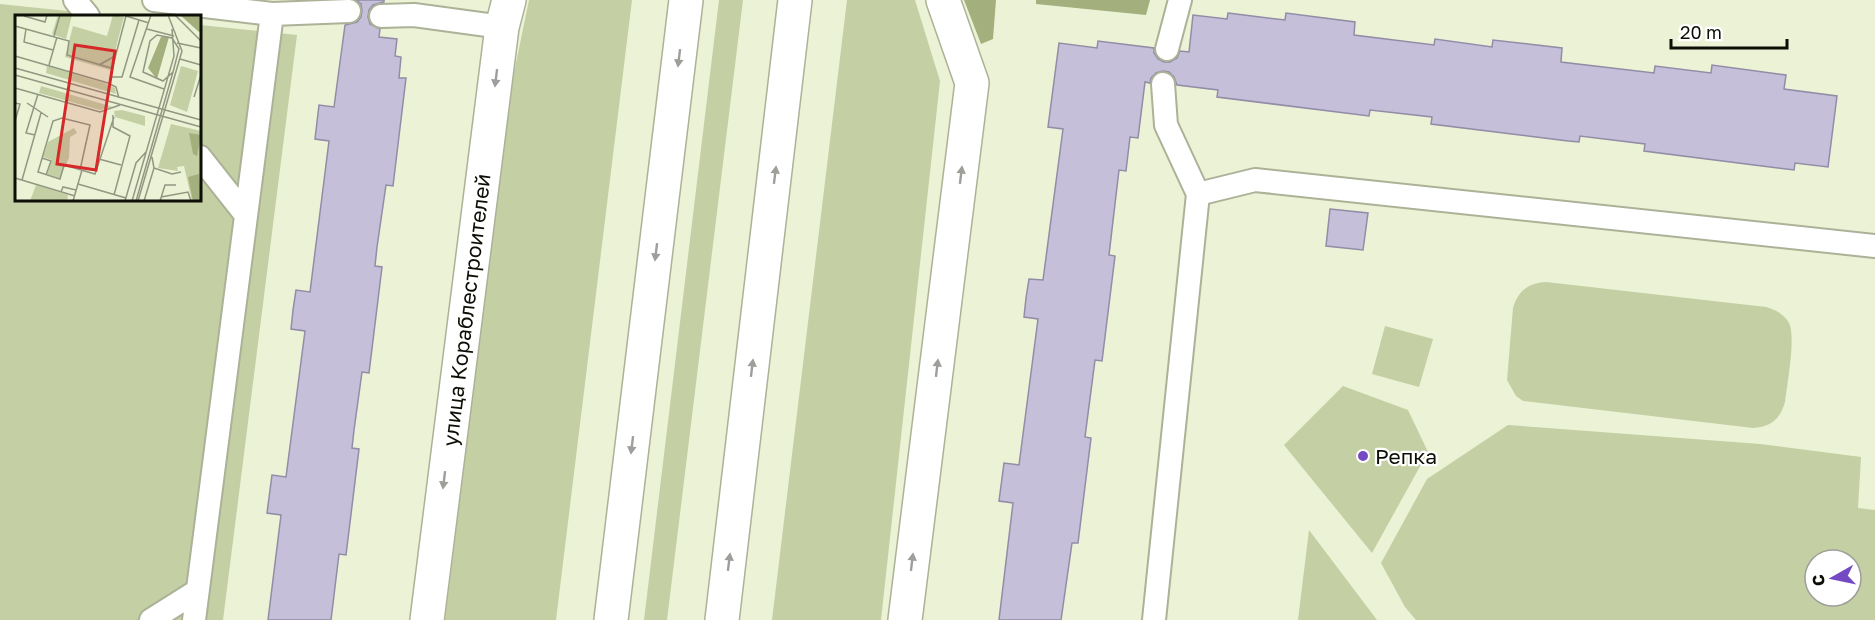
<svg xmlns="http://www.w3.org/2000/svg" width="1875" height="620" viewBox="0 0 1875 620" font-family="'Golos Text',sans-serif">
	<rect width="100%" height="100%" fill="#ebf2d5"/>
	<path fill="#c4cfa4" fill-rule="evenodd" d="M529,0h103l-76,620h-111l66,-533z
		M719,0h24l-76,620h-23z
		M847,0h68l25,81 -59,539h-109z
		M0,4l116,12h-100v184h184v-175l97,10 -74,585h-223z
		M1546,282l220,25c10,3 18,7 23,16 7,14 -2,62 -4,79 -5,17 -14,25 -32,26l-230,-27 -7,-5 -9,-16 6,-72c5,-17 15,-25 33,-26z
		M1385,326l48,13 -14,48 -47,-13z
		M1343,386l65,24 20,42 -56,101 -88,-108z
		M1508,425l252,19 101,13 -3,51 17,2v110h-459l-11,-13 -24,-44 46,-84zM1815,560h36v36h-36z
		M1309,530l68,90h-79z"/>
	<path fill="#a4af7e" d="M964,0h32l-3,39 -12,5z
		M1036,0h114l-4,15 -110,-11z"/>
	<path fill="#c5bfda" stroke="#928ca6" stroke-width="1.5" d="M356,0h28v2l-11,3 -4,5 -1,7 2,7 10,5 -1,8 18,2 -2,17 6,1 -2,21h7l-13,108 -7,-1 -9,62 -2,19 7,1 -13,106 -7,-1 -8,58 -2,18 7,1 -13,106 -7,-1 -8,66h-63l13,-105 -14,-2 5,-38 14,2 19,-146 -14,-2 2,-19 3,-20 14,2 19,-151 -14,-2 4,-34 15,2 11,-82 12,-3 4,-5 1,-6 -1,-7z
		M1228,13l57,7 1,-7 69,9 -1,13 80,10 1,-6 57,8 1,-7 69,8 -1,14 93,11 1,-7 56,7 1,-8 74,10 -2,14 53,7 -9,71 -33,-4 -1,7 -40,-5 -110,-14 1,-7 -65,-8 -1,6 -11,-1 -137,-17 1,-7 -62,-7 -1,6 -152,-19 1,-7 -41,-5 -3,-8 -5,-5 -6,-1 -7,2 -5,5 -1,5 -5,-1 -7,56 -8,-1 -4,34 -7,-1 -10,85 6,1 -13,105 -7,-1 -10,77 6,1 -13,105h-6l-11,77h-62l14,-117 -14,-2 5,-38 15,2 19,-146 -14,-2 2,-19 3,-19 14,1 20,-151 -15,-2 11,-84 38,5 1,-7 56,7v5l4,6 6,3h6l7,-4 3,-7 9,1 4,-37 34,4z
		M1330,209l38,4 -5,37 -37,-4z"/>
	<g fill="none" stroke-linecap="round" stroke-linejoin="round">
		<defs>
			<path id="lane" d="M75,0l13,16
				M154,0l118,14 77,-3
				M381,16l33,-1 88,12
				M1167,49l13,-49
				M1163,84l3,41 32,69
				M200,157l45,57
				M151,620l46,-29
				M194,620l78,-606
				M1154,620l44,-426 57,-14 620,66"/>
			<path id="street" d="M427,620l75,-593 7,-27
				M905,620l67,-537 -29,-83"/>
			<path id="secondary" d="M611,620l75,-620
				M722,620l73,-620"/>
		</defs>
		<use href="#lane" stroke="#abb297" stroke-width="26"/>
		<use href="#street" stroke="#abb297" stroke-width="36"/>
		<use href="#secondary" stroke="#abb297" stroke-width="36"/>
		<use href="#lane" stroke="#fff" stroke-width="22"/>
		<use href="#street" stroke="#fff" stroke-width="33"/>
		<use href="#secondary" stroke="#fff" stroke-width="33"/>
	</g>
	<defs><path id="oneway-solid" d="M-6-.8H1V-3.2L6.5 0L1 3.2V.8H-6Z" transform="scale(1.5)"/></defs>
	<g fill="#9e9f9b">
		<use href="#oneway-solid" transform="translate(679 58) rotate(97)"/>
		<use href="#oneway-solid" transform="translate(496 78) rotate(97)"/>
		<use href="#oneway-solid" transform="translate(775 175) rotate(-83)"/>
		<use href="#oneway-solid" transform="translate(961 175) rotate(-83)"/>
		<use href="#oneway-solid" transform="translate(656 252) rotate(97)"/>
		<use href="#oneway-solid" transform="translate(752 368) rotate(-83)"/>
		<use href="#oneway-solid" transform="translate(937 368) rotate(-83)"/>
		<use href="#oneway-solid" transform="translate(632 445) rotate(97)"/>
		<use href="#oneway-solid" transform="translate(444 480) rotate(97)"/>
		<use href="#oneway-solid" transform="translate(729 562) rotate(-83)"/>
		<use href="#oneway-solid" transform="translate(912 562) rotate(-83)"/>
	</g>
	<circle fill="#744ac2" stroke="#fff" stroke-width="2" cx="1363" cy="456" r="6"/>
	<g text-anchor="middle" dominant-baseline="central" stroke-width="4.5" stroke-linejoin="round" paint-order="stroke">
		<g font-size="21" fill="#0d0f06" stroke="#fff">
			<text transform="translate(466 310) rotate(-83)">улица Кораблестроителей</text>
		</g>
		<g font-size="21" fill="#0d0f06" stroke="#fff" text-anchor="start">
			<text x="1375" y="456">Репка</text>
		</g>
	</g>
	<g transform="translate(15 15)">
		<rect width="186" height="186" fill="#ebf2d5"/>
		<path d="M43,0h14l-6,24 -14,-5zM98,0l11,2 -14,53 -45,-13 8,-31 34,10zM32,51l57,17 11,5 1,6 -70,-21zM166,51l17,5 -11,41 -17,-7zM26,71l72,21 -13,3 -61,-17zM107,95l23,6v10l-30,-9 -1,-6zM156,109l30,7v70h-9l-8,-35 -7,1 1,4 -20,-3zM59,113l3,5 -7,4 -1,21 -9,20 -13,-4 5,-14 -9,-3 5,-15zM21,170l32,10 -1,6h-37z" fill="#c4cfa4"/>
		<path d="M146,22h8l-12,42 -9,-11zM174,118l12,2 -4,21 -4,-2zM184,159l2,27h-8l-5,-24z" fill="#a4af7e"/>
		<path d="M165,0h21v16l-2,1z" fill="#a3ae7d"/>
		<path fill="none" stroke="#929782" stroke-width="1.5" d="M136,0l-21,62 34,12M160,0l26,26M9,1l21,6 2,-7M0,11l54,15 -2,14 44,13M11,14l-2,13 29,8M132,14l27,7M39,21l6,-21M162,28l24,5M0,41l93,27 8,4 3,11M165,44l21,6M34,50l8,-28M84,50l16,-9M0,53l186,52M96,58l15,-57 23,7M0,60l186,52M95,62h12l17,-57M0,73l85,24 20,-7M179,82l7,-22M0,88l5,1 -5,17M12,88l21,14M98,100v12l17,9 -16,59M20,120l-9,-2 12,-39M27,143l9,3 -5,14M84,144l22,6M139,153l18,6 9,-2M65,155l10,-45 -28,-7 -9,3 -15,51 22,7 4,-14 31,9 19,-57M0,163l60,18M7,165l19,-67M63,169l48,14M46,177l2,-5 13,3M146,182l27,-5 3,9M58,186l9,-31M110,186l11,-38 10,-11M117,186l42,-145 -2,-27M121,186l37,-129 6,-23 -7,-11 -15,-3 -7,6 -7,31 20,9 10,-9M123,186l44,-150 -14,-36M129,186l10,-33 -2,-11M145,186l5,-16h11"/>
		<path fill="#d62828" fill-opacity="0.15" stroke="#d62828" stroke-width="3" d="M60,30l40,6 -19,119 -39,-6z"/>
		<rect width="186" height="186" fill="none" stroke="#0d0f06" stroke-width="3"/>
	</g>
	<g transform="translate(1833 578) rotate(261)"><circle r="28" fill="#ffffff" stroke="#9e9f9b" stroke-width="1.5"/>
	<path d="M0-4.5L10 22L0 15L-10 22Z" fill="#744ac2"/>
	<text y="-9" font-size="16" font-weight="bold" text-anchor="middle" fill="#0d0f06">С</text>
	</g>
	<path d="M1671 39v9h116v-9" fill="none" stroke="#0d0f06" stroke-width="3"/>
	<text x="1680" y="39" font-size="18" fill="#0d0f06" stroke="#ffffff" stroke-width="4.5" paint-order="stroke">20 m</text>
</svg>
